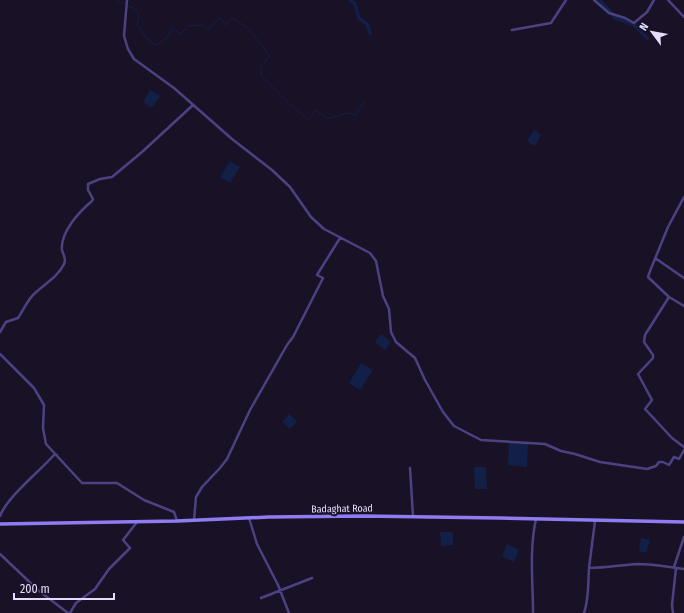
<svg xmlns="http://www.w3.org/2000/svg" width="684" height="613" viewBox="0 0 684 613" font-family="'Fira Sans Condensed',sans-serif">
	<rect width="100%" height="100%" fill="#191227"/>
	<path fill="#121f46" d="M150,90l10,6 -8,12 -9,-6z
		M534,130l7,5 -6,11 -8,-5z
		M230,161l10,6 -10,16 -10,-6z
		M381,334l10,8 -6,8 -10,-8z
		M361,363l12,7 -13,20 -11,-7z
		M289,414l8,7 -7,8 -8,-7z
		M509,443l19,1 -1,23 -19,-2z
		M474,467h12l1,22h-12z
		M440,532h13v13l-12,1z
		M641,538l9,2 -4,13 -7,-2z
		M507,544l12,6 -5,12 -12,-6z"/>
	<g fill="none" stroke-linecap="round" stroke-linejoin="round">
		<path stroke="#121f46" stroke-width="1" d="M116,0l21,10 2,7 -2,8 13,17 6,3 12,-8 4,-8 9,5 7,-8 15,-1 6,4 10,-11 7,7 6,-7 16,10 22,28 -9,10v9l26,27 22,18 7,-10 11,9 21,-6 7,2 10,-14"/>
		<path stroke="#121f46" stroke-width="3.5" d="M350,0l5,4 4,14c6,4 11,8 11,16
			M599,0l11,11 5,7 19,7 14,14"/>
		<path stroke="#4c4282" stroke-width="2.5" d="M127,0l-3,36 4,13 6,10 40,29 58,51 40,31 18,17 21,30 13,12 46,24 6,8 7,35 6,13 2,23 5,10 19,16 10,22 18,32 11,14 27,14 64,4 16,7 14,3 25,8 47,7 9,-3 3,-4h4l6,3 5,-8 5,2 5,-9
			M594,0l15,13 16,5 9,5 13,-11 7,-12
			M668,0l16,17
			M512,30l39,-7 15,-23
			M684,197l-16,30 -18,44 -2,6 2,2 19,18 -24,38 -1,7 9,13v3l-15,16 14,26 -7,9 1,1 26,28 12,9
			M655,258l29,20
			M669,297l15,9
			M0,332l6,-10 12,-4c5,-7 9,-17 15,-23 10,-10 25,-18 31,-31 3,-5 -1,-9 -2,-14 -2,-18 18,-39 30,-49l1,-2 -5,-9v-6l12,-5 12,-2 30,-25 51,-47
			M0,354l34,34 10,17 -1,23 3,16 36,39h35l27,17 30,12 3,9
			M410,468l3,48
			M0,516c7,-19 40,-45 54,-61h3
			M249,518l8,26 21,41 11,28
			M194,520l2,-23 6,-10 18,-19 7,-9 23,-49 37,-65 6,-8 30,-59 -6,-3 23,-37
			M595,521l-6,47c16,0 32,-3 48,-4 16,0 31,3 47,5
			M0,554l39,37 29,22
			M674,567l10,-30
			M261,598l51,-20
			M70,613l6,-10 19,-14 14,-20 21,-21 -7,-8 14,-18
			M533,613c0,-31 -4,-63 3,-94
			M584,613c5,-14 4,-30 5,-45
			M673,613l-1,-8 4,-37"/>
		<path stroke="#8e7cf3" stroke-width="3.5" d="M0,524l177,-3 92,-4 94,-1 136,2 185,4"/>
	</g>
	<g text-anchor="middle" dominant-baseline="central" stroke-width="4" stroke-linejoin="round" paint-order="stroke">
		<g font-size="10" fill="#e4dcfc" stroke="#191227">
			<text transform="translate(342 509) rotate(-1)">Badaghat Road</text>
		</g>
	</g>
	<g transform="translate(652 32) rotate(302)" stroke="#191227" stroke-width="3" paint-order="stroke">
	<path d="M0-3L7 15L0 10L-7 15Z" fill="#e4dcfc"/>
	<text y="-6" font-size="11" font-weight="bold" text-anchor="middle" fill="#e4dcfc">N</text>
	</g>
	<path d="M14 593v6h100v-6" fill="none" stroke="#e4dcfc" stroke-width="2"/>
	<text x="20" y="593" font-size="12" fill="#e4dcfc" stroke="#191227" stroke-width="3" paint-order="stroke">200 m</text>
</svg>
